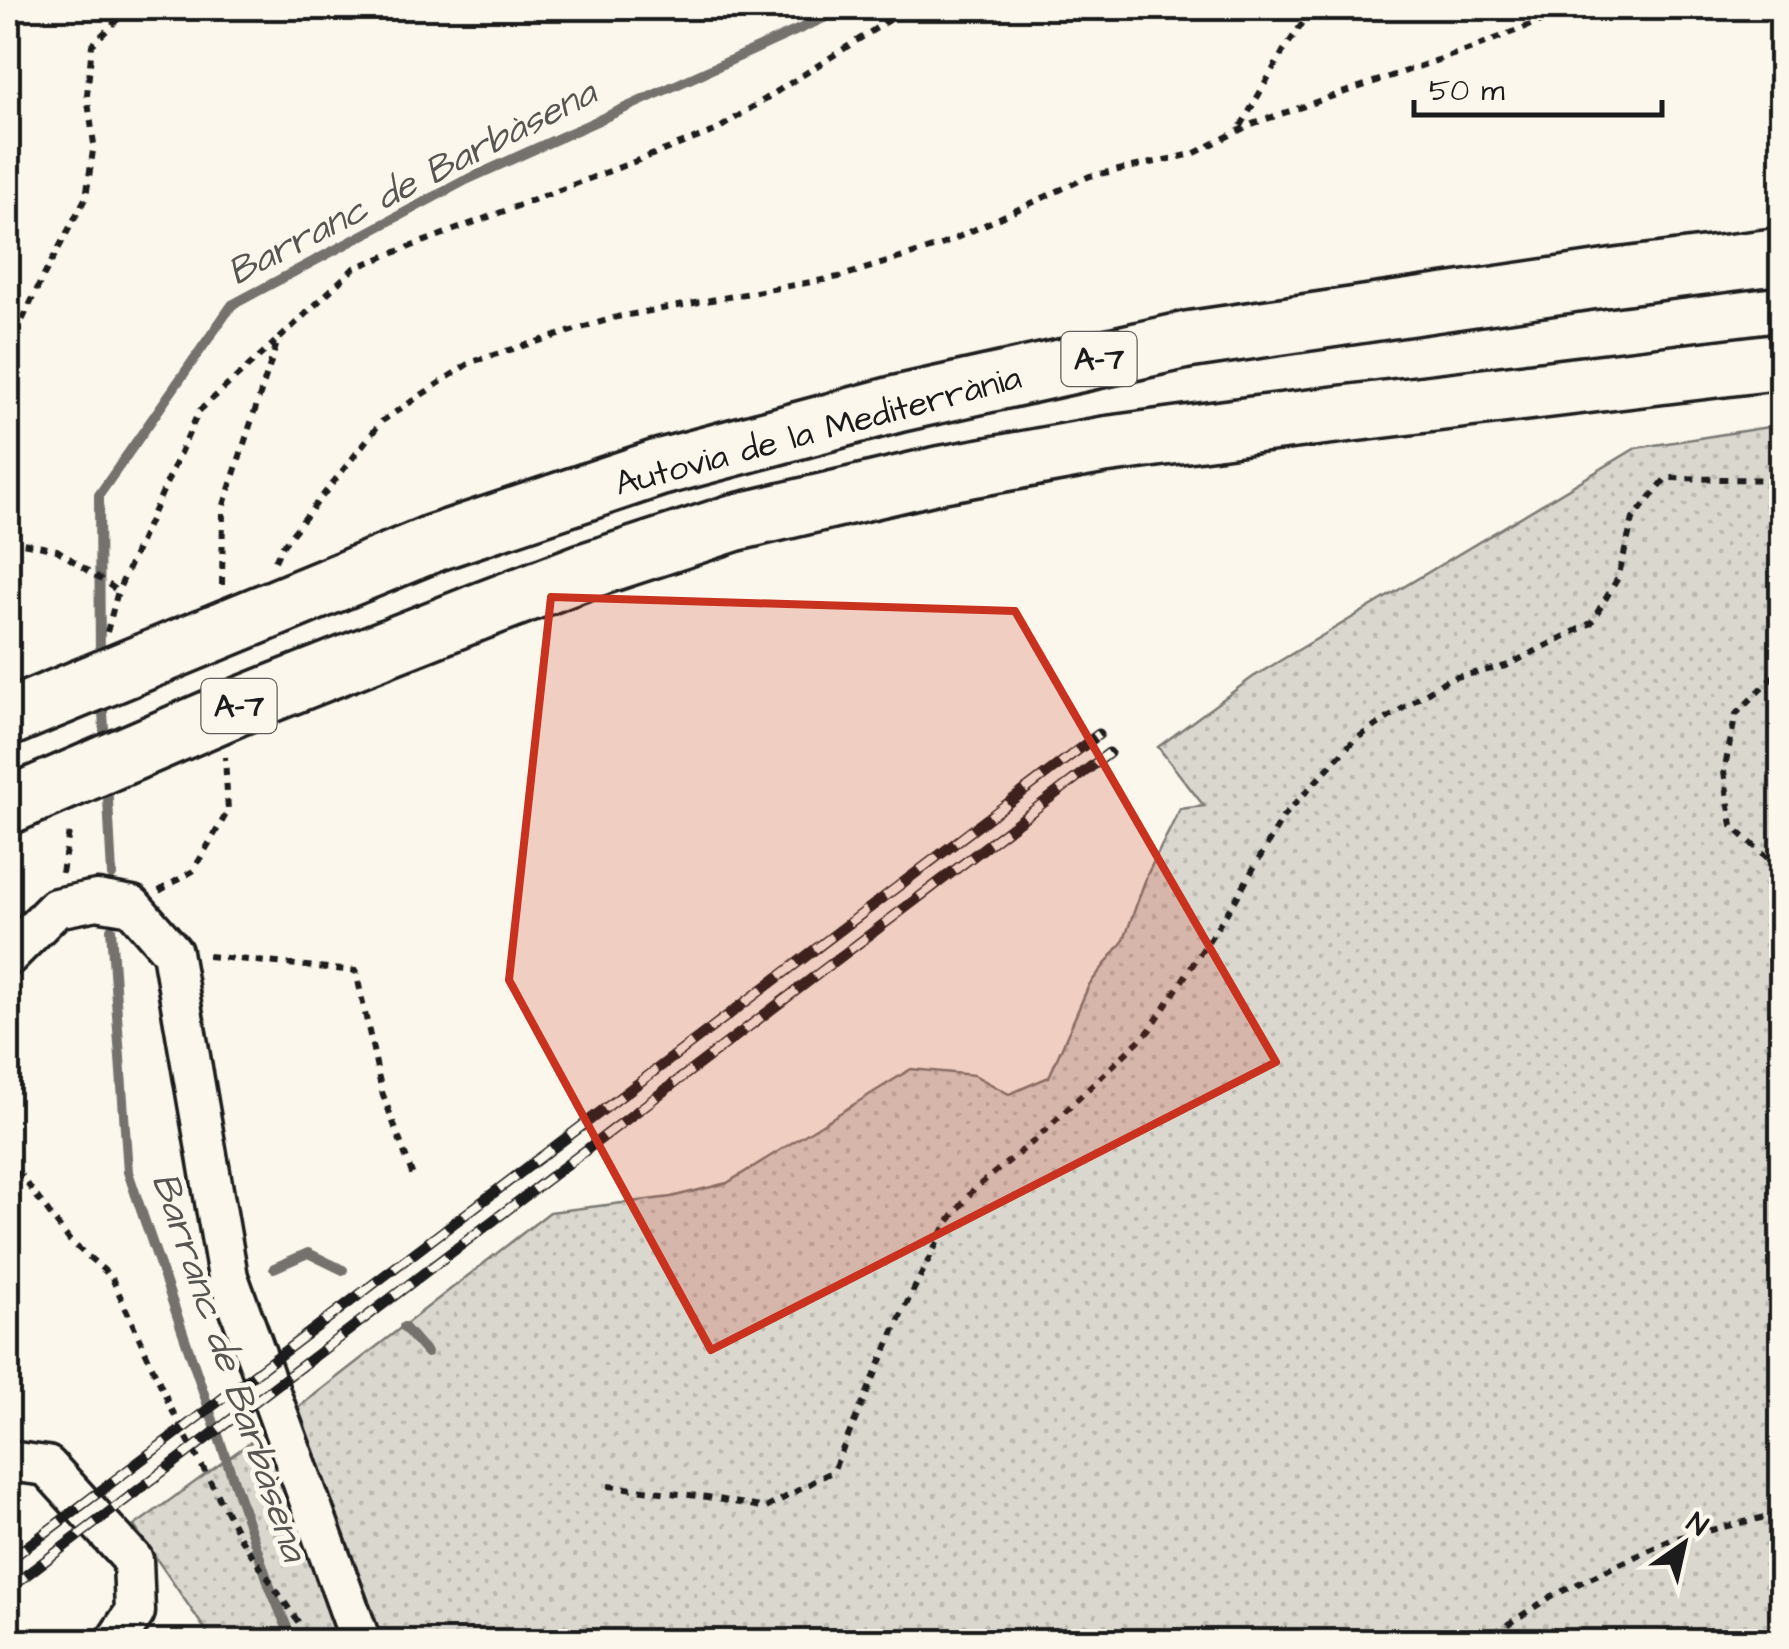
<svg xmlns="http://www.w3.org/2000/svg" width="1789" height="1649" viewBox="0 0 1789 1649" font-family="'Architects Daughter',sans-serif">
	<defs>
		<pattern id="grass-dots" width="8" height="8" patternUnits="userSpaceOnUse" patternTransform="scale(2.5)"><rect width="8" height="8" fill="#dad7ce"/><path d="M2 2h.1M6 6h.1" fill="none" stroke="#bab8b0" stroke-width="1.8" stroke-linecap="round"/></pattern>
	</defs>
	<rect width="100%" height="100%" fill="#fbf7ec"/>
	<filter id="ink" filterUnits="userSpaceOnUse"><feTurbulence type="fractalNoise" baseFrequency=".01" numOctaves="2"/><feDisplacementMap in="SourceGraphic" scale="20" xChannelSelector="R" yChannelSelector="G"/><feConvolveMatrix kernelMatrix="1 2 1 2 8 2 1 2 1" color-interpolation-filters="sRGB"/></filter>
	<g filter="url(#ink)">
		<path fill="url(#grass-dots)" stroke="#7b7a75" stroke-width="2.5" d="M1781,425v1216h-1568l-79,-115 157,-113 259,-201 121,-15 56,-14 184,-114 63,6 35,19 40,-17 40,-92 35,-45 23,-65 33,-66 24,-3 -46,-59 95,-70 383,-229z"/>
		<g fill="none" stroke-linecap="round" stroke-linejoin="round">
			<path stroke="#74726e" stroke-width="10" d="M100,660l-1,-165 133,-190 232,-124 382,-173
				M102,697l3,47
				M107,781l5,94
				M111,929l17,243 142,415 23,55
				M274,1268l34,-15 35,17
				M404,1327l23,26"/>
			<defs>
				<path id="minor" d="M8,956l48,-48 41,-8 35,6 40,46 56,325 133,365
					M8,1461l39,5 86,94 2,52 -20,30"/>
				<path id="motorway" d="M434,543l224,-75 239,-64 290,-64 430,-63 165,-21
					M473,614l110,-42 150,-49 205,-48 166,-30 149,-20 529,-64"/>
			</defs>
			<use href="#minor" stroke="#1c1c1c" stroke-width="45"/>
			<use href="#motorway" stroke="#1c1c1c" stroke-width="62"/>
			<path stroke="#1c1c1c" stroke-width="6" stroke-dasharray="8 8" stroke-linecap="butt" d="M1241,126l43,-76 29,-42
				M8,365l4,-23 28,-59 46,-86 8,-53 -7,-49 5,-50 33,-33 51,-4
				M8,540l49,10 61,41
				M275,561l6,-13 101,-127 89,-59 146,-45 222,-40 100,-31 151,-70 103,-22 59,-30 215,-74 84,-33 13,-9
				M222,585l1,-77 55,-168 76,-72 361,-137 193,-123
				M107,632l11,-41 81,-180 76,-69
				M1782,662l-10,16 -36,36 -12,57 8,55 50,45
				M62,873l8,-47
				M159,891l34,-20 35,-60 -3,-54
				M208,956l148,15 26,121 32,87
				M1778,1095l4,-5
				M8,1158l62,83 41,35 61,134 69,129 71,103
				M608,1486l99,11 59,11 67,-37 68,-156 45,-90 28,-36 60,-48 115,-110 87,-132 47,-82 71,-77 94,-61 58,-13 85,-43 27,-45 15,-59 33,-41 116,2
				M1480,1642l72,-46 121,-57 109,-26"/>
			<use href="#minor" stroke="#fbf7ec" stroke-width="38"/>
			<use href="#motorway" stroke="#fbf7ec" stroke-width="55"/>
			<defs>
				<path id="rail" d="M8,1561l1091,-827
					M8,1589l1101,-836"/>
			</defs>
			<use href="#rail" stroke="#1c1c1c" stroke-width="11"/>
			<use href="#rail" stroke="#fbf7ec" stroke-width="8" stroke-dasharray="22" stroke-linecap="butt"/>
			<defs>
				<path id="motorway-bridge" d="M8,718l426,-175
					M8,806l239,-103 226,-89"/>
			</defs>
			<use href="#motorway-bridge" stroke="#1c1c1c" stroke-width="62" stroke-linecap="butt"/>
			<use href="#motorway-bridge" stroke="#fbf7ec" stroke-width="55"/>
		</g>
	</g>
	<path fill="#c8321e" fill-opacity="0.2" stroke="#c8321e" stroke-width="8" stroke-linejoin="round" d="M551,597l464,14 261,451 -565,288 -202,-370z"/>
	<g text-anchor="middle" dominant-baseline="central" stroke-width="10" stroke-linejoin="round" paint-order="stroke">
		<g fill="#fbf7ec" stroke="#5f5e5a" stroke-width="2.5">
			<rect x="1061.5" y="332" width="75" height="54" rx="8"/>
			<rect x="201.5" y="679" width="75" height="54" rx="8"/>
		</g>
		<g font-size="32" font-weight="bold" fill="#1c1c1c">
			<text x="1099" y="359">A-7</text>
			<text x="239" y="706">A-7</text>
		</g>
		<g font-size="35" fill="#1c1c1c" stroke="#fbf7ec">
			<text transform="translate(818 431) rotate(-15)">Autovia de la Mediterrània</text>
		</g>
		<g font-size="38" font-style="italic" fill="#575653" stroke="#fbf7ec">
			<text transform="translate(412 183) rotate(-27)">Barranc de Barbàsena</text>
			<text transform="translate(229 1367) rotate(71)">Barranc de Barbàsena</text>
		</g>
	</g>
	<rect width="1789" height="1649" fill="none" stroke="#fbf7ec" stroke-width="40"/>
	<rect x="20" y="20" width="1749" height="1609" fill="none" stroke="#1c1c1c" stroke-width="4" filter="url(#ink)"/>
	<g transform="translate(1684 1544) rotate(34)" stroke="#fbf7ec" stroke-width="8" paint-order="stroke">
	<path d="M0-8L18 38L0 25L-18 38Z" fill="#1c1c1c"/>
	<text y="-15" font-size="28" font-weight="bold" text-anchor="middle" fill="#1c1c1c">N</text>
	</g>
	<path d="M1414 100v15h248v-15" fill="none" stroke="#1c1c1c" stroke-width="5"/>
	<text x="1429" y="100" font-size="30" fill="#1c1c1c" stroke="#fbf7ec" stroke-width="8" paint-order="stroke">50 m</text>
</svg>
